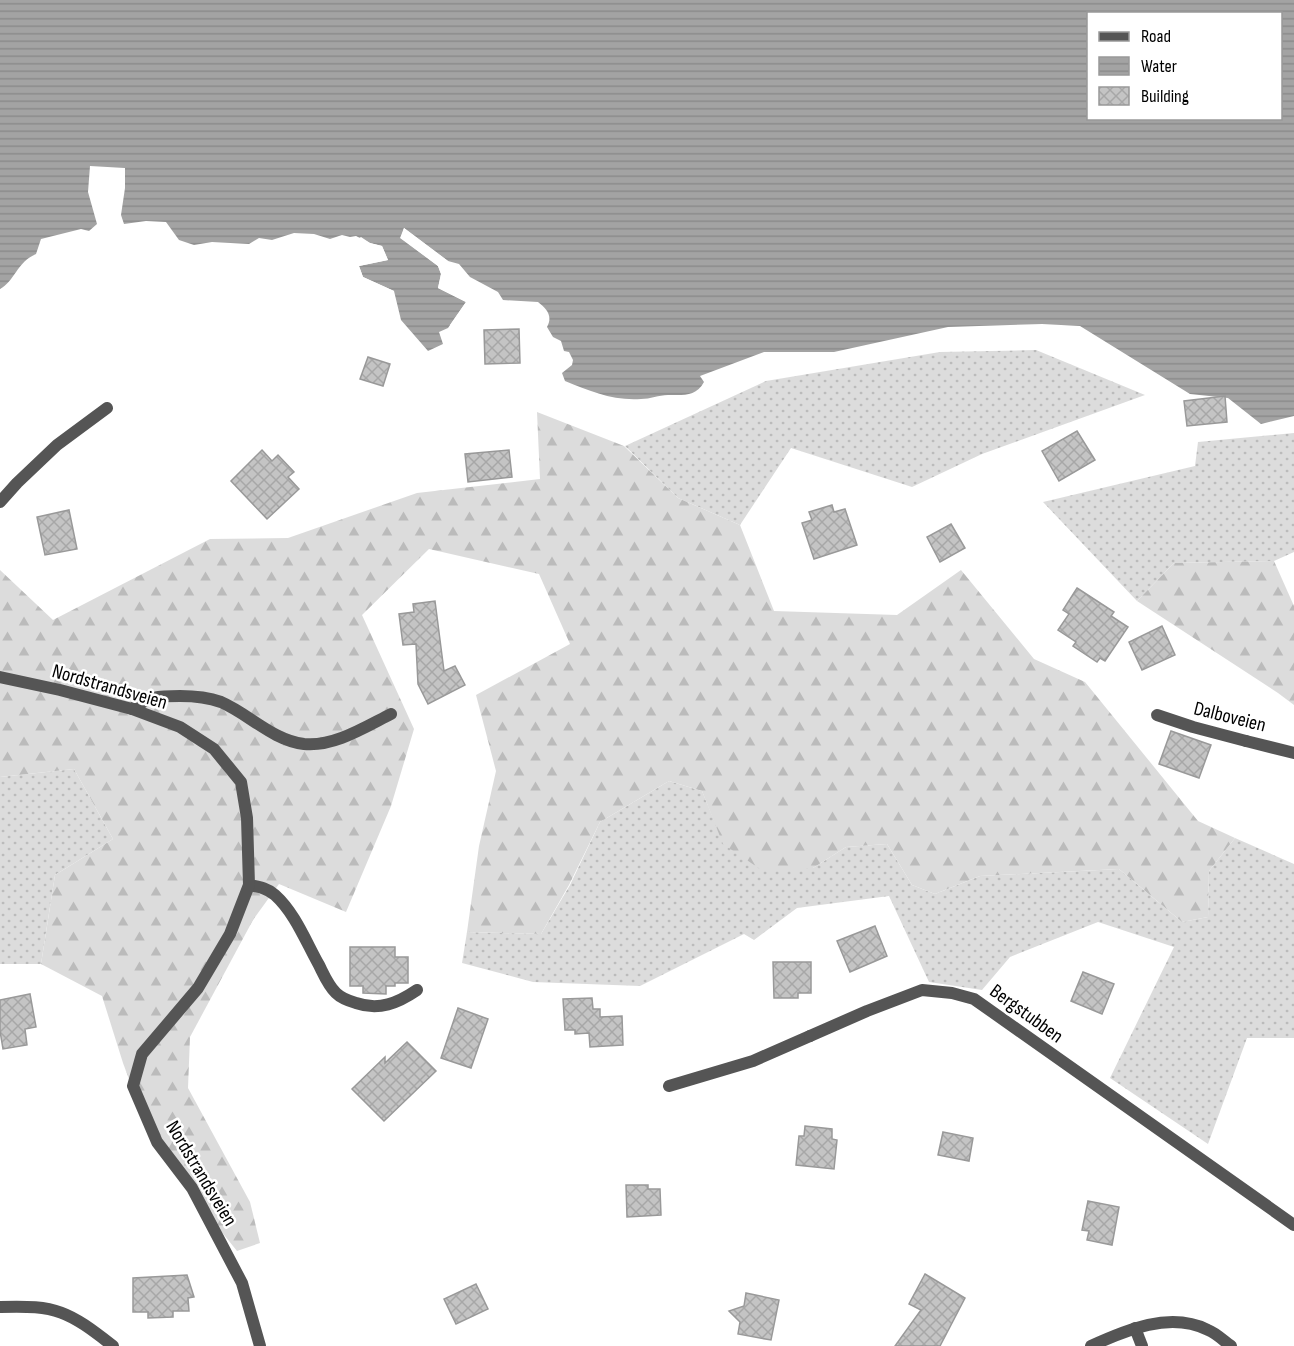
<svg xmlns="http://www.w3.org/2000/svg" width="1294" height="1346" font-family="'Sofia Sans Condensed',sans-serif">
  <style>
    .grass { fill: url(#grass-dots) }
    .forest { fill: url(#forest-firs) }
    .water { fill: url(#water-rules); fill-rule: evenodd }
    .pier { fill: #fff }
    .building { fill: url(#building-cross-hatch); stroke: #999; stroke-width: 1.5 }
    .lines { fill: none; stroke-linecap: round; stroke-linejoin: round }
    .service { stroke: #555; stroke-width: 12 }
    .minor { stroke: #555; stroke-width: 12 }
    .labels { text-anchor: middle; stroke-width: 5; stroke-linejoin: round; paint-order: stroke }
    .street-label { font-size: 20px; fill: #000; stroke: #fff }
  </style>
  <defs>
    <pattern id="grass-dots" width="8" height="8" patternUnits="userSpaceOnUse" patternTransform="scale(1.5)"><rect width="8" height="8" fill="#dcdcdc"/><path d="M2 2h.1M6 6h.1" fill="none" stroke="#bbb" stroke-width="1.8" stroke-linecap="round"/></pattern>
    <pattern id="forest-firs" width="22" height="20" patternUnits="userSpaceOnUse" patternTransform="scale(1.5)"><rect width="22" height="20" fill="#dcdcdc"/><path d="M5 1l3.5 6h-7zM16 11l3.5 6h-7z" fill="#bbb"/></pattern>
    <pattern id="water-rules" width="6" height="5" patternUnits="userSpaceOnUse" patternTransform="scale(1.5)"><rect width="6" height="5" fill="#a3a3a3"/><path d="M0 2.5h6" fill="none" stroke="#8b8b8b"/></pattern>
    <pattern id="building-cross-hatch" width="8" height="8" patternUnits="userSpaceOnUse" patternTransform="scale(1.5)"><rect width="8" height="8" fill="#c4c4c4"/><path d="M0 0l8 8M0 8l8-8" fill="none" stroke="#a7a7a7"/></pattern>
  </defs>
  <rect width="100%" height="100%" fill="#fff"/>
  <g class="grass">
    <polygon points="1036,350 1145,395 982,454 912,487 791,448 740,525 678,498 625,446 766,381 940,352"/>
    <polygon points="1294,433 1294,552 1274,561 1174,563 1137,601 1043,502 1195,466 1198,442"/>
    <polygon points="74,769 113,839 55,875 41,964 0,964 0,777"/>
    <polygon points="669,781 702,791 724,844 813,868 846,847 887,844 912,885 935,894 980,876 1119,869 1182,922 1208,917 1209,871 1235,838 1294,864 1294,1038 1247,1038 1208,1144 1110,1078 1174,947 1098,922 1010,957 982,990 929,982 889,896 797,908 754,940 744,934 640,986 533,982 462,963 467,932 541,934 570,885 600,822"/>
  </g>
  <g class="forest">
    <polygon points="537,412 624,446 678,498 740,525 774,611 897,615 961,570 1034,659 1085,682 1198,821 1235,838 1209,871 1208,917 1182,922 1119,869 980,876 935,894 912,885 887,844 846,847 813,868 763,871 723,844 702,791 669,781 600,822 569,885 541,934 467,932 479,846 496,771 476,695 570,644 539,574 429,549 362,615 414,729 391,806 346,912 279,884 253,920 190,1037 188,1088 250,1202 260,1243 237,1251 155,1149 123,1063 102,996 41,964 55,875 113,839 74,769 0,777 0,570 53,620 210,539 288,538 417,493 540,479"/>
    <polygon points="1274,561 1294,606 1294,705 1278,693 1137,601 1174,563"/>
  </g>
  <path class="water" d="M0,0H1294V416L1261,424L1228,398L1190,394L1080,326L1042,324L948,327L834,352H764L700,376L704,382C696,397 683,395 668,395C659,395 650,399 641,399C613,401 590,391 565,381L562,373L572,365L573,360L569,352L564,351L561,341L553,337L547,327C553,316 547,309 538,302L503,300L498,292L470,277L459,264L448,261L404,228L401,238L438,266L441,274L438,288L466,302L448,328L439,332L443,344L428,351L401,320L394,291L363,277L359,266L388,260L382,246L370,243L356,236L350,237L342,235L330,239L314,234L294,233L272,240L259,238L249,244L212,242L194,245L179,240L166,222L146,221L124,224L121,215L125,188V168L90,166L88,192L97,224L89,231L81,229L41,239L36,254C17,262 14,282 0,289ZM1088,14H1280V118H1088Z"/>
  <g class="pier">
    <polygon points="404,228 448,261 450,265 405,233 404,237 441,264 444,274 441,287 469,300 452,326 450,325 466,302 438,288 441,274 438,266 400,238"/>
    <polygon points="361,237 370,243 382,246 388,260 359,266 363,277 394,291 391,294 361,279 356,267 357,264 384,258 380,248 369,245 358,239"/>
  </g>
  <g class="building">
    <polygon points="519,329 520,363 485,364 484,330"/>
    <polygon points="368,357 390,364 383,386 360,379"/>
    <polygon points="1225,396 1227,422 1187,426 1184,401"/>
    <polygon points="1077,431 1095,460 1059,481 1042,451"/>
    <polygon points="262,450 272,461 278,455 294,472 288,477 299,489 267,519 231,481"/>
    <polygon points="509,450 512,477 468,482 465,454"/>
    <polygon points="832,505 834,512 845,509 857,545 814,559 802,523 812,520 809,512"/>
    <polygon points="69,510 77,549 45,555 37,517"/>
    <polygon points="951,524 965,548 940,562 927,537"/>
    <polygon points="1077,588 1114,612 1111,616 1128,627 1105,661 1100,658 1097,662 1073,646 1076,642 1058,630 1069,614 1063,610"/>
    <polygon points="435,601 444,671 455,666 465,685 428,704 418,684 416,644 403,645 399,614 414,612 413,604"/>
    <polygon points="1162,626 1175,655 1142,670 1129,642"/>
    <polygon points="1171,731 1211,745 1199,778 1159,764"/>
    <polygon points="875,926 887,956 850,972 837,941"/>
    <polygon points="350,947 395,947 395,957 408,957 408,983 395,983 395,986 386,986 386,994 363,993 363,986 350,986"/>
    <polygon points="773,962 811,962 811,993 798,993 798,998 774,998"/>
    <polygon points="1083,972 1114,984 1102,1014 1071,1001"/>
    <polygon points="30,994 36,1027 25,1029 27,1045 3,1049 0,1031 0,1000"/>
    <polygon points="592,998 593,1009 600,1009 600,1017 622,1016 623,1045 590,1047 589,1033 575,1034 575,1030 565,1030 563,999"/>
    <polygon points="458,1008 488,1019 471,1068 441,1058"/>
    <polygon points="407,1042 436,1071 384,1121 352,1089 385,1057 385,1063"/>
    <polygon points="805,1126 832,1129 832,1139 837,1140 834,1169 796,1165 799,1136 804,1136"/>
    <polygon points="943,1132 973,1138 969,1161 938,1155"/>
    <polygon points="626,1185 648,1185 648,1189 660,1189 661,1215 627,1217"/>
    <polygon points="1088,1201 1119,1207 1112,1245 1087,1240 1089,1231 1082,1230"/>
    <polygon points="925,1274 965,1298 940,1346 895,1346 921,1310 909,1304"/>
    <polygon points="187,1275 194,1297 188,1298 189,1311 173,1311 173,1317 148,1318 148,1312 133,1312 133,1278"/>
    <polygon points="476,1284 488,1309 456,1324 444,1299"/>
    <polygon points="746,1293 779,1300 771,1340 738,1334 740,1322 729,1311 744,1306"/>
  </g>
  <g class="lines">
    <g class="service">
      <path d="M132,709C150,696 158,696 180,696C194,696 207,697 221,702C249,714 272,740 304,744C334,747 365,727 391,714"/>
      <polyline points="1157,715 1193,727 1246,741"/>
      <path d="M249,885C259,887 267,888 275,895C295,913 306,942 319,965C324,975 328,985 336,993C341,998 349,1001 356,1003C379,1011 398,1003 417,990"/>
      <polyline points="669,1086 753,1061 810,1036"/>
      <polyline points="1135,1328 1142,1346"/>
    </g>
    <g class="minor">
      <polyline points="0,502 17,483 57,445 107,408"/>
      <polyline points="0,677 60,690 132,709 180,727 214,749 241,782 247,818 249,885 230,934 198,988 142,1054 133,1086 157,1142 192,1188 242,1283 260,1346"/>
      <polyline points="1246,741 1294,753"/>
      <polyline points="810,1036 867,1011 922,990 952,993 974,999 1294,1225"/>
      <path d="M0,1307C57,1305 68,1311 113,1346"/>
      <path d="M1091,1346C1126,1330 1170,1311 1208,1330C1216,1333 1224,1341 1231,1346"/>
    </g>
  </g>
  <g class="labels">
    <g class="street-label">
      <text transform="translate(110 686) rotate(16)" y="7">Nordstrandsveien</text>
      <text transform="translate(1230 716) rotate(14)" y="7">Dalboveien</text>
      <text transform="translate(1027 1013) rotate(36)" y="7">Bergstubben</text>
      <text transform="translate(202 1173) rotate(59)" y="7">Nordstrandsveien</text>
    </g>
  </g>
  <rect x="1087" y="12" width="195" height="108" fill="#ffffff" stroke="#999999" stroke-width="1.5"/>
  <rect x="1099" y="32" width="30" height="9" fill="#555555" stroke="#999999" stroke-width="1.5"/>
  <text x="1141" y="42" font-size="18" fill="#000000">Road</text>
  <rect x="1099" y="57" width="30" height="18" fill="url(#water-rules)" stroke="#999999" stroke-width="1.5"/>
  <text x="1141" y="72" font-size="18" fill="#000000">Water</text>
  <rect x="1099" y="87" width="30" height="18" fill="url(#building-cross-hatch)" stroke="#999999" stroke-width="1.5"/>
  <text x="1141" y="102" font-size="18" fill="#000000">Building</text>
</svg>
